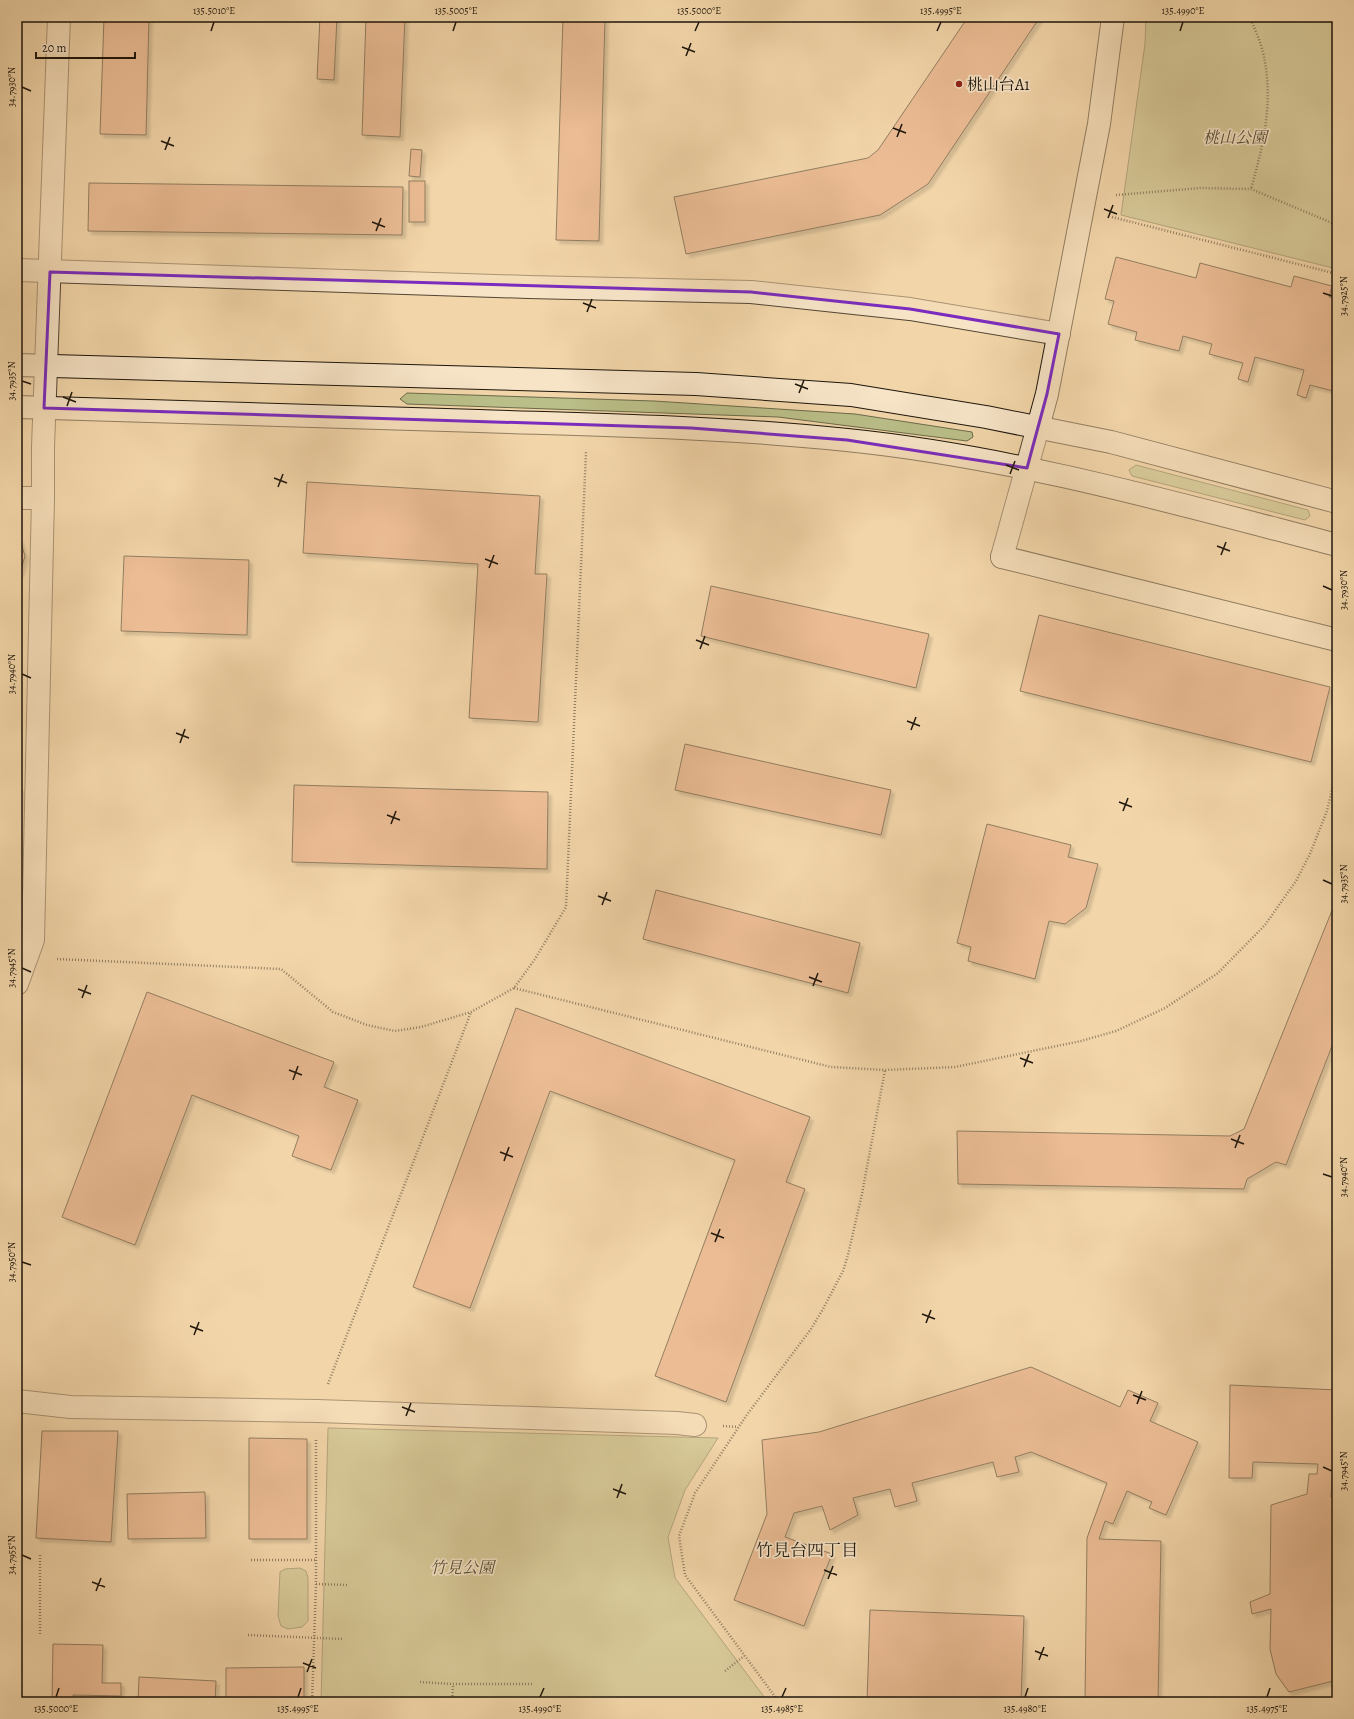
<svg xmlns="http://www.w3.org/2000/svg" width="1354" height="1719" font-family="Alegreya,'Noto Serif JP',serif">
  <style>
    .green { fill: #babe88; stroke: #6c6a4a }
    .building { fill: #e5a17c; stroke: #1d150b; filter: url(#shadow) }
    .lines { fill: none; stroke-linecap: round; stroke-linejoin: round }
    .street-casing { stroke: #524532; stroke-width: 24 }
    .secondary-casing { stroke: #1d150b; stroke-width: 24 }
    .path { stroke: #1d150b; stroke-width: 2.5; stroke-dasharray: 1 2; stroke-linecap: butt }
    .street { stroke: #f7e4c7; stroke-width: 22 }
    .secondary { stroke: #f7e4c7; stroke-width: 22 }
    .marked { fill: none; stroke: #7b2cbf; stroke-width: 3; stroke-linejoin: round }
    .ticks { fill: none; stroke: #1d150b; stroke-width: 1.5 }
    .poi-dot { fill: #8f2418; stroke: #f7e4c7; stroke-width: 1.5 }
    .labels { text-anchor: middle; stroke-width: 3.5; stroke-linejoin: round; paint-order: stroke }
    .poi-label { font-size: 16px; fill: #1d150b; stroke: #f7e4c7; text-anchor: start }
    .park-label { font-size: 16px; font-style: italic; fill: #545037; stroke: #f7e4c7 }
    .neighbourhood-label { font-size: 17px; fill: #1d150b; stroke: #f7e4c7 }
    .neatline { fill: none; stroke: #1d150b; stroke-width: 1.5 }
    .ticks-label { font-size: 10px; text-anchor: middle; fill: #1d150b }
  </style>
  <defs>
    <filter id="shadow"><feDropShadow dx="3.5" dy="3.5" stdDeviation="1" flood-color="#0004"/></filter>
  </defs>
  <rect width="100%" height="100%" fill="#f2d6a9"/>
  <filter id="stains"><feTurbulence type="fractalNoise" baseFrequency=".005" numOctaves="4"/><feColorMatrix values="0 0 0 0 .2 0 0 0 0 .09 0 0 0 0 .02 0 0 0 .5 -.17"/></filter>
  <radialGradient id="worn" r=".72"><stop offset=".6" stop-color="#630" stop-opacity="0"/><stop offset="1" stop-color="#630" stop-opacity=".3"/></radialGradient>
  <g class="green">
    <polygon points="1146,17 1337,17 1337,269 1121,215 1145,44"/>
    <polygon points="407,393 654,401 855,414 972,432 973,437 967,441 778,417 407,404 400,399"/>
    <polygon points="1136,465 1308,510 1310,516 1305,520 1132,476 1129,470"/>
    <polygon points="328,1428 718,1438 685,1490 668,1537 675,1578 768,1702 321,1702"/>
    <polygon points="300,1568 306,1571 308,1578 308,1621 302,1627 288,1629 281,1626 278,1616 280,1572 285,1569"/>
  </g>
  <g class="building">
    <polygon points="104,17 149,17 146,135 100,134"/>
    <polygon points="320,17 337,17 334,80 317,79"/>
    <polygon points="366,17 405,17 400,137 362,135"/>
    <polygon points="563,17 605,17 599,241 556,240"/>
    <polygon points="968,17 1040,17 928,184 880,215 686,254 674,197 868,158 878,150"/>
    <polygon points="411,149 422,150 420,177 409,176"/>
    <rect x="409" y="181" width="16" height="41"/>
    <polygon points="89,183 403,187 402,235 88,231"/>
    <polygon points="1116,257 1196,278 1200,263 1291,287 1294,276 1332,286 1329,297 1337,299 1337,392 1310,385 1306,398 1297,395 1304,370 1255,357 1248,382 1238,379 1243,363 1209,354 1212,344 1183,336 1179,351 1135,340 1137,332 1108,324 1114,301 1105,299"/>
    <polygon points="307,482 540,496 535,574 547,574 538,722 469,718 478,564 303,553"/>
    <polygon points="17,537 20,541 25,556 20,573 17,576"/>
    <polygon points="124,556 249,560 247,635 121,631"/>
    <polygon points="711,586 929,634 916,688 701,636"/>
    <polygon points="1039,615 1330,687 1311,762 1020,691"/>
    <polygon points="685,744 891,790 881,835 675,790"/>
    <polygon points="294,785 548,792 547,869 292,862"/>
    <polygon points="17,788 21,788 17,869"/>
    <polygon points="987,824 1071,845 1068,857 1098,864 1086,908 1065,924 1049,921 1035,979 968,961 971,947 957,943"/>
    <polygon points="656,890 860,943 848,993 643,939"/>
    <polygon points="1337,898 1337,1033 1286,1165 1276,1162 1247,1179 1244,1189 958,1184 957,1131 1230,1136 1244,1129"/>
    <polygon points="147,992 334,1062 324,1087 358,1100 331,1170 292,1156 299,1136 192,1095 135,1245 62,1217"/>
    <polygon points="516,1008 810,1117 786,1182 805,1189 726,1402 655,1376 735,1160 550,1091 470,1308 413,1287"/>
    <polygon points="1031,1367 1120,1407 1128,1390 1158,1403 1150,1421 1198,1442 1166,1515 1149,1508 1152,1502 1127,1491 1113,1524 1105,1521 1099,1539 1161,1541 1158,1702 1085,1702 1087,1538 1107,1483 1031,1452 1015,1457 1019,1472 997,1477 993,1462 912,1483 917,1501 895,1507 890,1489 853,1498 858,1515 830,1530 822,1506 794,1513 785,1537 832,1554 804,1626 734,1600 767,1514 762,1440 819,1432"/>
    <polygon points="1230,1385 1337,1390 1337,1476 1332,1476 1331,1497 1337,1495 1337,1680 1289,1692 1276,1674 1270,1649 1271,1609 1252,1614 1250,1602 1270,1594 1271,1505 1307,1494 1309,1474 1317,1474 1318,1464 1253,1462 1252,1478 1229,1478"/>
    <polygon points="42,1431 118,1431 111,1542 36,1538"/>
    <polygon points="249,1438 307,1439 307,1539 249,1539"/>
    <polygon points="205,1492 206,1538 128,1539 127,1494"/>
    <polygon points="870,1610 1024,1616 1021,1702 867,1702"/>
    <polygon points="53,1644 103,1645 102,1683 121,1683 121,1696 73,1695 73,1702 52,1702"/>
    <polygon points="304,1667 304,1702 226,1702 226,1668"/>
    <polygon points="139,1677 216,1681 215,1702 138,1702"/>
  </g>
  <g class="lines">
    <g class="street-casing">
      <g id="street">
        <polyline points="17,270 528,287 751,292 910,309 1059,334"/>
        <polyline points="17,498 43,498"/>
        <polyline points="1002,557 1038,427"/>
        <polyline points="17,984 33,940 43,498 43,447 59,17"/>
        <polyline points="17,1401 70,1407 317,1411 677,1423 695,1425"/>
      </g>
    </g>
    <g class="secondary-casing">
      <g id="secondary">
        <polyline points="17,365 696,384 851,395 986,417 1111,442 1337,502"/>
        <path d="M17,407C171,412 325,417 479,421C602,425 724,427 847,440C1014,457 1175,503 1337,545"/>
        <polyline points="1038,427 1047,394 1099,124 1113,17"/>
        <polyline points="1002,557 1337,640"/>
      </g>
    </g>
    <g class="path">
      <path d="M1250,17C1254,28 1260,40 1263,52C1274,101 1264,142 1251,189"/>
      <polyline points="1116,195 1201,188 1251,189 1337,225"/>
      <polyline points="1112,217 1337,274"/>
      <polyline points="57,959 281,969 333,1012 367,1025 395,1031 421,1027 471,1012 514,988 535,959 566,907 586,452"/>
      <polyline points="514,988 831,1067 885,1070 955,1067 1081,1041 1116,1031 1165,1008 1218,973 1265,925 1296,881 1310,854 1327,811 1337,768"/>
      <polyline points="328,1384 471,1012"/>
      <polyline points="723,1426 738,1427"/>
      <polyline points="251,1560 315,1560"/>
      <polyline points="316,1584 348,1585"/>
      <polyline points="40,1634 40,1555"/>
      <polyline points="248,1635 343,1639"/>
      <polyline points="725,1671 744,1656"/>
      <polyline points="420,1682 453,1684 533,1684"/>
      <polyline points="312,1702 316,1584 316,1439"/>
      <polyline points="452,1702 453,1685"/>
      <polyline points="779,1702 685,1575 679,1536 695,1493 746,1416 811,1329 823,1309 843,1271 848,1255 862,1194 885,1070"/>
    </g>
    <use href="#street" class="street"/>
    <use href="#secondary" class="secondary"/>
  </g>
  <path d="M0 0H1354V1719H0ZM50,272L751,292L910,309L1059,334L1047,394L1027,468L847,440L691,428L44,408Z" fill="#f2d6a9" fill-opacity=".55" fill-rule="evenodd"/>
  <path class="marked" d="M50,272L751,292L910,309L1059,334L1047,394L1027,468L847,440L691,428L44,408Z"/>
  <path class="ticks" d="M211,31L214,22M453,31L456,22M695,31L699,22M937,31L941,22M1180,31L1183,22M682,47L695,52M686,56L691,43M22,87L31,91M893,128L906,133M897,137L902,124M161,141L174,146M165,150L170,137M1104,209L1117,214M1108,218L1113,205M372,222L385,227M376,231L381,218M1323,293L1332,296M583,303L596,308M587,312L592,299M22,381L31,384M795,384L808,389M799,393L804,380M63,397L76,402M67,406L72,392M1006,465L1019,470M1010,474L1015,461M274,478L287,483M278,487L283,474M1217,546L1230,551M1221,555L1226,542M485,559L498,564M489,568L494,555M1323,586L1332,590M696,640L709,645M700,649L705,636M22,674L31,678M907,721L920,726M911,730L916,717M176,733L189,738M180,743L185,729M1119,802L1132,807M1123,811L1128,798M387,815L400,820M391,824L396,811M1323,880L1332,884M598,896L611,901M602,905L607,892M22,968L31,972M809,977L822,982M813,986L818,973M78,989L91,994M82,998L87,985M1020,1058L1033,1063M1024,1067L1029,1054M289,1070L302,1075M293,1080L298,1066M1231,1139L1244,1144M1235,1148L1240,1135M500,1152L513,1157M504,1161L509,1147M1323,1174L1332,1177M711,1233L724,1238M715,1242L720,1229M22,1262L31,1265M922,1314L935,1319M926,1323L931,1310M190,1326L203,1331M194,1335L199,1322M1133,1395L1146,1400M1137,1404L1142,1391M402,1407L415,1412M406,1416L411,1403M1323,1467L1332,1471M613,1489L626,1494M617,1498L622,1484M22,1555L31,1559M824,1570L837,1575M828,1579L833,1566M92,1582L105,1587M96,1591L101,1578M1035,1651L1048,1656M1039,1660L1044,1647M303,1663L316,1668M307,1672L312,1659M56,1697L59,1688M298,1697L301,1688M540,1697L544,1688M782,1697L786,1688M1025,1697L1028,1688M1267,1697L1270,1688"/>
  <circle class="poi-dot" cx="959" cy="84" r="4"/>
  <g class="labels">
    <g class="poi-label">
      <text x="967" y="90">桃山台A1</text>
    </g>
    <g class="park-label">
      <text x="1235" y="143">桃山公園</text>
      <text x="462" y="1573">竹見公園</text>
    </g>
    <g class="neighbourhood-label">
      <text x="807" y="1556">竹見台四丁目</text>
    </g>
  </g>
  <rect width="1354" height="1719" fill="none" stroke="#f2d6a9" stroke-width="44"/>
  <path d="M36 52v6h99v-6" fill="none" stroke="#1d150b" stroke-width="2"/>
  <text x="42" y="52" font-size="12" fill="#1d150b" stroke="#f7e4c7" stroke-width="3" paint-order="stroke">20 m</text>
  <rect x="22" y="22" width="1310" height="1675" class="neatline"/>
  <g class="ticks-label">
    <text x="214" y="14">135.5010°E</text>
    <text x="456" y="14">135.5005°E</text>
    <text x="699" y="14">135.5000°E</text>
    <text x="941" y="14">135.4995°E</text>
    <text x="1183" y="14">135.4990°E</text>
    <text transform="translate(11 87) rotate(-90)" y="4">34.7930°N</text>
    <text transform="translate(1343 296) rotate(-90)" y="4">34.7925°N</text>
    <text transform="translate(11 381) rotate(-90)" y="4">34.7935°N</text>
    <text transform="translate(1343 590) rotate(-90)" y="4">34.7930°N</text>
    <text transform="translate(11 674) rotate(-90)" y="4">34.7940°N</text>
    <text transform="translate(1343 884) rotate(-90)" y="4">34.7935°N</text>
    <text transform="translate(11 968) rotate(-90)" y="4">34.7945°N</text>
    <text transform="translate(1343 1177) rotate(-90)" y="4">34.7940°N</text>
    <text transform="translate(11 1262) rotate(-90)" y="4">34.7950°N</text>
    <text transform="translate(1343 1471) rotate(-90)" y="4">34.7945°N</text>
    <text transform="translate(11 1555) rotate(-90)" y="4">34.7955°N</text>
    <text x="56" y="1712">135.5000°E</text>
    <text x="298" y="1712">135.4995°E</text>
    <text x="540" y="1712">135.4990°E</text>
    <text x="782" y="1712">135.4985°E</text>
    <text x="1025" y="1712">135.4980°E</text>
    <text x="1267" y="1712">135.4975°E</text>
  </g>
  <rect width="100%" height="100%" filter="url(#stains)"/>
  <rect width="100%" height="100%" fill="url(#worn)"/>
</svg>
